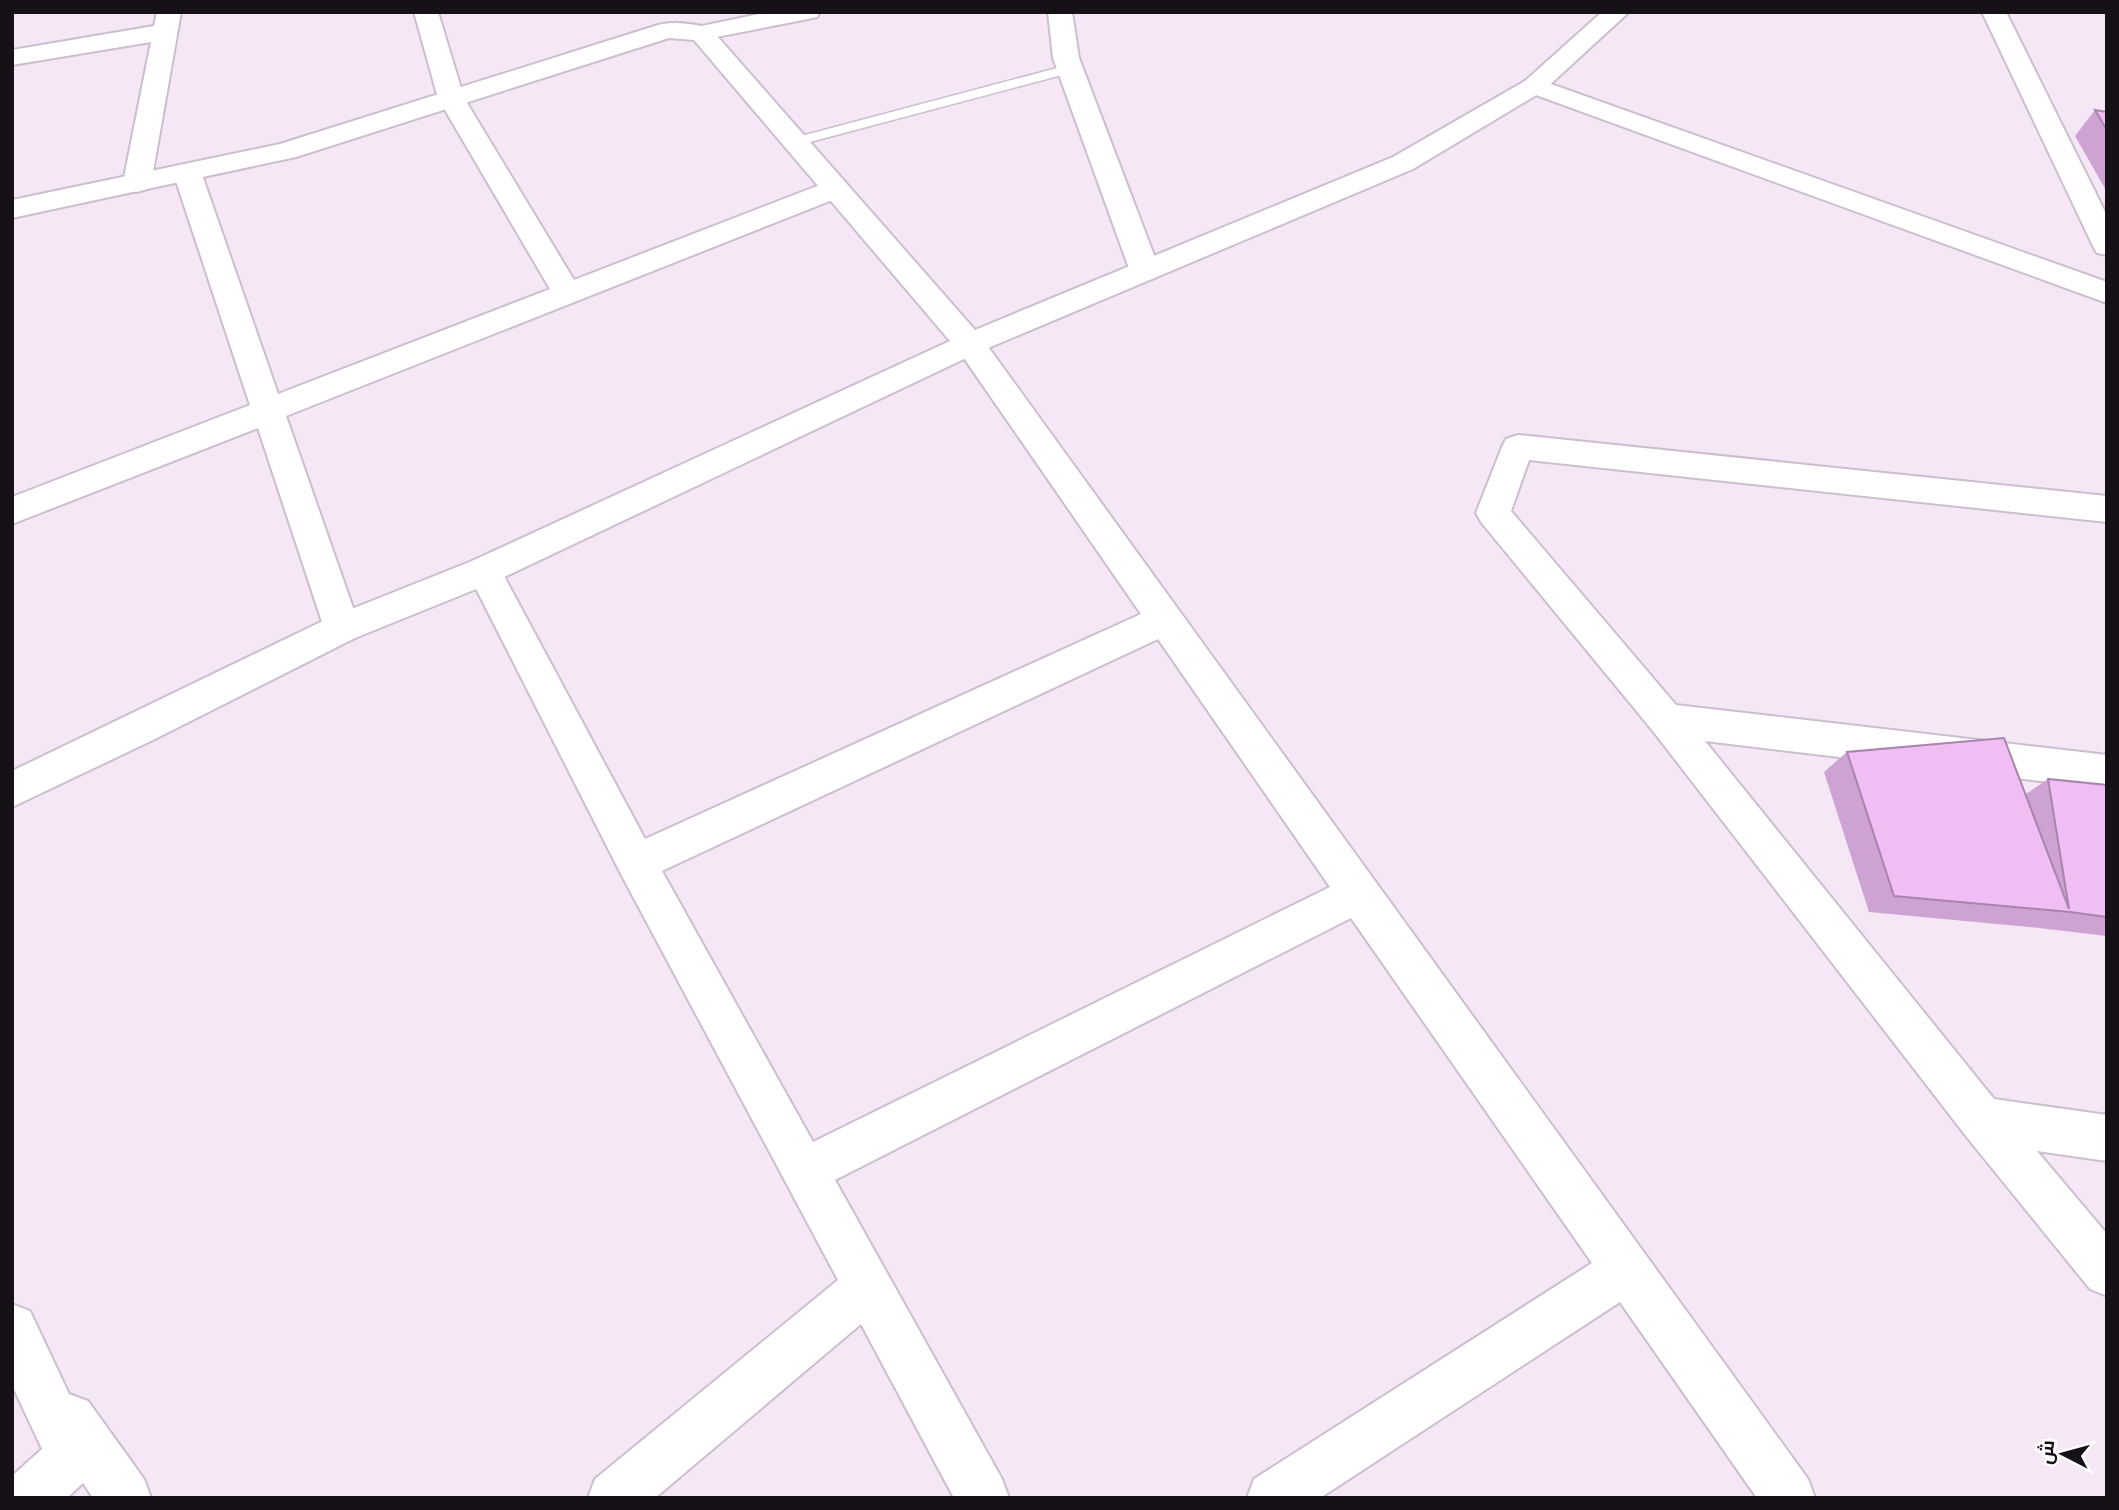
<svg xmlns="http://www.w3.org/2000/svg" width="2119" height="1510" font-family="'PT Sans Narrow',Cairo,sans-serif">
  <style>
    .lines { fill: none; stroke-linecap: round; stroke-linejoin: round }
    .lane-casing { stroke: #ccbfcd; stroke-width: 3 }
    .street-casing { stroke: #ccbfcd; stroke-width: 4 }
    .secondary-casing { stroke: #ccbfcd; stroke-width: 4 }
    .lane { fill: #fff; fill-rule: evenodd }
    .street { fill: #fff; fill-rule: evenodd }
    .secondary { fill: #fff; fill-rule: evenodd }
    .wall { fill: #cea3d3 }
    .building { fill: #f0bef5; stroke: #a885ac; stroke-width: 2 }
  </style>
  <rect width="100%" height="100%" fill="#f5e7f6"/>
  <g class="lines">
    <g class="lane-casing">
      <polygon id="lane" points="1072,64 1079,68 1077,71 795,146 788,142 790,139"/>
    </g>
    <g class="street-casing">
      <g id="street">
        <polygon points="157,12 181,12 151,183 147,189 137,192 127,189 123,183 151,42 12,65 12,50 154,26"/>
        <polygon points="414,12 438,12 464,98 574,280 825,183 835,180 845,183 849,189 845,195 286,416 360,628 355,638 342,643 329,638 324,628 258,428 12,524 12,497 250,405 173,172 177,166 187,164 197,166 201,172 278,394 550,289 438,98"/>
        <polygon points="769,12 820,12 817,17 808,19 701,40 692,38 689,33 692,28"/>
        <polygon points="1048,12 1072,12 1079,58 1160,271 1155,278 1145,281 1135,278 1130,271 1053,58"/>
        <polygon points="1982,12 2006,12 2107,216 2107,255 2097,253 2093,246"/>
        <polygon points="1534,78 2107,282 2107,303 1525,91 1521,86 1525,81"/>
        <path d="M970,333L981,337L1808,1479L1815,1498H1757L1620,1302L1320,1498H1247L1254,1479L1592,1263L1351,918L835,1180L1002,1479L1009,1498H954L861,1324L655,1498H588L595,1479L838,1280L622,876L467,571L472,561L484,557L496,561L645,839L1141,614L959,351L955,344L959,337ZM1158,639L1330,887L813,1142L662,871Z"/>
        <polygon points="1518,435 2107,496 2107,522 1529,460 1511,511 1676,705 2107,755 2107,789 1705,741 1994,1099 2107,1115 2107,1161 2037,1151 2107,1234 2107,1296 2090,1289 1966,1136 1653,731 1481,522 1476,513 1502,447 1506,439"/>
        <polygon points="12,1304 30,1311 69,1394 88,1401 144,1479 151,1498 93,1498 83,1483 67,1498 12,1498 12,1476 42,1449 12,1385"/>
      </g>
    </g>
    <g class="secondary-casing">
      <path id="secondary" d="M1602,12H1629L1543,91L1413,169L981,351L496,581L355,638L153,740L12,807V771L329,618L472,561L950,341L694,40L669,38L296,157L12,218V200L280,144L658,25C674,21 694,24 710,28L975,330L1393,157L1525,81Z"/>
    </g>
    <use href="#lane" class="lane"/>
    <use href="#street" class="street"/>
    <use href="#secondary" class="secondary"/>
  </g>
  <g class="wall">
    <polygon points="2095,110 2107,112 2107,192 2075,136"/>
    <polygon points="1847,752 2026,794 2048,779 2107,785 2107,936 2039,928 1869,912 1824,772"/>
  </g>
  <g class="building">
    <polygon points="2095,110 2107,112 2107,130"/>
    <polygon points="2004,738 2069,909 2048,779 2107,785 2107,917 2070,912 1894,896 1847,752"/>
  </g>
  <rect width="2119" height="1510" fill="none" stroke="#161116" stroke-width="28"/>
  <g transform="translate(2063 1454) rotate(276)" stroke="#ffffff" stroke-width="5" paint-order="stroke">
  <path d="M0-5L12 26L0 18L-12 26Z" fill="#161116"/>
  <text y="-10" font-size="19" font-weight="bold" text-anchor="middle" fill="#161116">ش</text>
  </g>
</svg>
